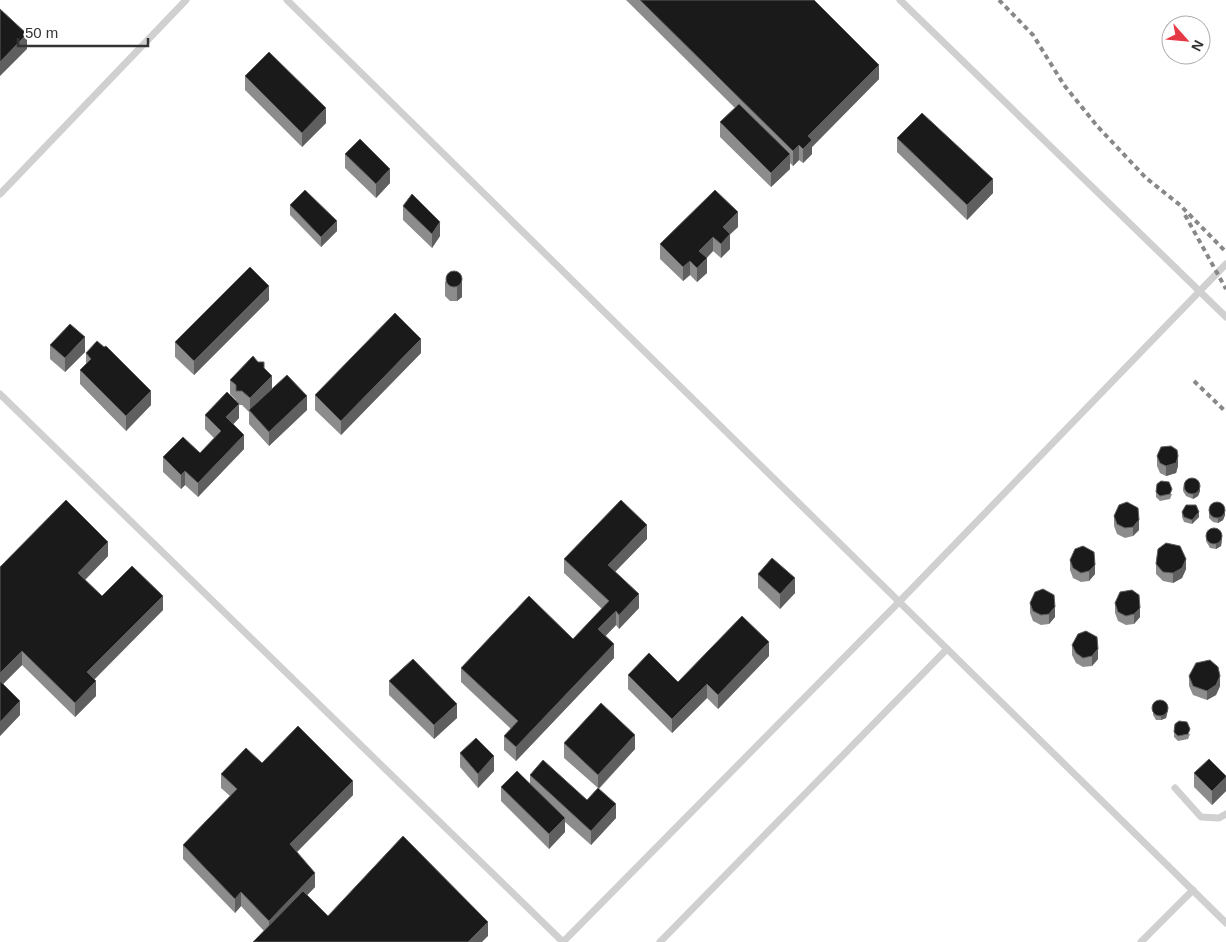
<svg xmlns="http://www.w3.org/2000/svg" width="1226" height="942" font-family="Arial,sans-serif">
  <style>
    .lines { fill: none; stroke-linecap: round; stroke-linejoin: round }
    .service { stroke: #d0d0d0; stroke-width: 7 }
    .rail { stroke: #888; stroke-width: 4; stroke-dasharray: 5 4; stroke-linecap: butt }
    .wall { fill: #8c8c8c }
    .shaded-wall { fill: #5f5f5f }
    .building { fill: #1a1a1a; stroke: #5f5f5f }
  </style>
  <rect width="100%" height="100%" fill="#fff"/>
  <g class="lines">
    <g class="service">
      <polyline points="287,0 1226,923"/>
      <polyline points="900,0 1226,317"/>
      <polyline points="0,194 186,0"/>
      <polyline points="0,394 563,942"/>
      <polyline points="1175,788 1201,817 1219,818 1226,814"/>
      <polyline points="563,942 899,602 1226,264"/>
      <polyline points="660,942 947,649"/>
      <polyline points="1141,942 1193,890"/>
    </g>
    <g class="rail">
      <polyline points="999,0 1033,35 1064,85 1098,127 1146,178 1180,205 1226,252"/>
      <polyline points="1185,215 1226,289"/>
      <polyline points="1194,381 1226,412"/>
    </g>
  </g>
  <g class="wall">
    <polygon points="626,0 814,0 879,79 812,147 812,154 803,163 799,160 793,166 790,163 790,169 771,187 720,137 720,122 735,108"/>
    <polygon points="245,76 326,123 302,147 245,90"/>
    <polygon points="897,138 993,193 967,220 897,152"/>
    <polygon points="345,154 390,183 376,198 345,168"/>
    <polygon points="290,205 337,231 321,247 290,215"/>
    <polygon points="403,206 440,236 432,248 403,220"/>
    <polygon points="738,227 730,234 730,249 721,258 713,251 707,258 707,273 697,282 690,275 683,281 660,259 660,244"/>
    <polygon points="451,271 462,297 457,301 450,301 445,296 445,282"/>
    <polygon points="269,300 194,375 175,357 175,342"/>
    <polygon points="50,345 85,352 65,372 50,359"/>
    <polygon points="86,353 151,405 126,431 80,384 80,370 86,365"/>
    <polygon points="421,353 341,435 315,410 315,395"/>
    <polygon points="264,368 272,388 307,410 269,446 249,424 249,412 242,405 239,405 239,418 233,424 244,449 198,497 185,485 181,489 163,472 163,457 200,453 214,438 205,429 205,415 236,400 230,394 230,380"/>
    <polygon points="1157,456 1178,466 1176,473 1166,476 1160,473 1157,466"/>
    <polygon points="1183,487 1200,491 1198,496 1193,499 1186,496 1183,491"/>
    <polygon points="1156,492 1172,494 1170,499 1160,501 1156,497"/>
    <polygon points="1182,512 1199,517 1192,524 1184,522 1182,517"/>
    <polygon points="1209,513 1225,515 1223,520 1218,523 1213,522 1209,518"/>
    <polygon points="1114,516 1139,530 1133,536 1125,538 1117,534 1114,526"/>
    <polygon points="1206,537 1222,539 1221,546 1216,549 1210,548 1206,541"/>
    <polygon points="647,539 615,572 639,608 619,629 616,625 605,636 614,658 516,761 504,750 504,736 511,729 461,682 461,668 573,639 602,609 564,573 564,559"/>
    <polygon points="108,556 85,580 102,596 163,610 94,679 96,696 75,717 22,665 3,684 20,715 0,736 0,567"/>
    <polygon points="1070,560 1095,574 1089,581 1081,582 1073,578 1070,570"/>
    <polygon points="1156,564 1186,569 1182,578 1173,583 1163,581 1156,574"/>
    <polygon points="758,574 795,593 780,609 758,588"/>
    <polygon points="1030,603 1055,617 1049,624 1041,625 1033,621 1030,613"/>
    <polygon points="1115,603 1140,617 1134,624 1126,625 1118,621 1115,613"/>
    <polygon points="1072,645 1098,659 1092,666 1083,667 1076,663 1072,655"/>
    <polygon points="769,656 718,709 707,698 672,733 628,689 628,675 678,682"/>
    <polygon points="1189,676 1220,686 1216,695 1207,700 1193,695 1189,686"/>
    <polygon points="389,681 457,718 434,739 389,695"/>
    <polygon points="1168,710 1166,718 1161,720 1156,720 1153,715 1153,711"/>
    <polygon points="1174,732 1190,734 1188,739 1178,741 1174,737"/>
    <polygon points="564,743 635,749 599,789 616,818 591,845 565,822 565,832 549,849 501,801 501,787 530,783 530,775 587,800 598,788 564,758"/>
    <polygon points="460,753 494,771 478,788 460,767"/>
    <polygon points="262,763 353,795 297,852 315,887 307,895 328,916 488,936 264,931 241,906 235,913 183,859 183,845 230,796 221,788 221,774"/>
    <polygon points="1194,773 1226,776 1226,791 1212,805 1194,787"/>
  </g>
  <g class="shaded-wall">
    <polygon points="27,34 27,49 0,76 0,62"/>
    <polygon points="879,65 879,79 812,147 812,154 803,163 803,149 808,136"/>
    <polygon points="326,108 326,123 302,147 302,133"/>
    <polygon points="799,145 799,160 793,166 793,151"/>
    <polygon points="790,154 790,169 771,187 771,173"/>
    <polygon points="390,169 390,183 376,198 376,184"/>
    <polygon points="993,179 993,193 967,220 967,205"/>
    <polygon points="738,212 738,227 723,241 723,227"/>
    <polygon points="337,221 337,231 321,247 321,237"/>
    <polygon points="440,222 440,236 432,248 432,234"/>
    <polygon points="730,234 730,249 721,258 721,244"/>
    <polygon points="713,237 713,251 699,265 699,251"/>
    <polygon points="707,258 707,273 697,282 697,268"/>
    <polygon points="690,261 690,275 683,281 683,267"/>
    <polygon points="462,276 462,297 457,301 457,287"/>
    <polygon points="269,286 269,300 194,375 194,361"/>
    <polygon points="85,337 85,352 65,372 65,358"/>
    <polygon points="421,339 421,353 341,435 341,421"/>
    <polygon points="272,376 272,390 250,411 250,398"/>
    <polygon points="151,391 151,405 126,431 126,416"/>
    <polygon points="307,396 307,410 269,446 269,432"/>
    <polygon points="239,404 239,418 226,432 226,417"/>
    <polygon points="244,435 244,449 198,497 198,483"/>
    <polygon points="1178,456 1178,466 1176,473 1166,476 1166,466"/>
    <polygon points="185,471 185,485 181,489 181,475"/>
    <polygon points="1200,487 1200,491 1198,496 1193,499 1193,494"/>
    <polygon points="1225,510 1225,515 1223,520 1218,523 1218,518"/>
    <polygon points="1199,512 1199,517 1192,524 1192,520"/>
    <polygon points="1139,520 1139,530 1133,536 1133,527"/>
    <polygon points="647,525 647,539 608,579 608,565"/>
    <polygon points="1222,534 1222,539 1221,546 1216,549 1216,544"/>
    <polygon points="108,542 108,556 78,587 78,573"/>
    <polygon points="1186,559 1186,569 1182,578 1173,583 1173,573"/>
    <polygon points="1095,565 1095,574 1089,581 1089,571"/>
    <polygon points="795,578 795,593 780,609 780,594"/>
    <polygon points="639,594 639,608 619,629 619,615"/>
    <polygon points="163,596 163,610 87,687 87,672"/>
    <polygon points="1055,607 1055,617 1049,624 1049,614"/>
    <polygon points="1140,608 1140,617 1134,624 1134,614"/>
    <polygon points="616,611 616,625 598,644 598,629"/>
    <polygon points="769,642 769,656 718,709 718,695"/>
    <polygon points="614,644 614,658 516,761 516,747"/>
    <polygon points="1098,649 1098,659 1092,666 1092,656"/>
    <polygon points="22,651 22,665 0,687 0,673"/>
    <polygon points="1220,676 1220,686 1216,695 1207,700 1207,691"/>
    <polygon points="96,681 96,696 75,717 75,703"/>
    <polygon points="707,684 707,698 672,733 672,719"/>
    <polygon points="20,701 20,715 0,736 0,722"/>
    <polygon points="457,704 457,718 434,739 434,725"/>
    <polygon points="1168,705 1168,710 1166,718 1161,720 1161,716"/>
    <polygon points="635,735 635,749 598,789 598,775"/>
    <polygon points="494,756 494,771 478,788 478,774"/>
    <polygon points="1226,777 1226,791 1212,805 1212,791"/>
    <polygon points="353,781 353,795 290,859 290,844"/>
    <polygon points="616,804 616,818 591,845 591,831"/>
    <polygon points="565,818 565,832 549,849 549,834"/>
    <polygon points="315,873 315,887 269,935 269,921"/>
    <polygon points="241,892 241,906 235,913 235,899"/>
    <polygon points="488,922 488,936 482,942 468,942"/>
  </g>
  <g class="building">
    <polygon points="640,0 814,0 879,65 808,136 812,140 803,149 799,145 793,151"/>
    <polygon points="0,9 27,34 0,62"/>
    <polygon points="269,52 326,108 302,133 245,76"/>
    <polygon points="739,104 790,154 771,173 720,122"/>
    <polygon points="922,113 993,179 967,205 897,138"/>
    <polygon points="360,139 390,169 376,184 345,154"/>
    <polygon points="305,190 337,221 321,237 290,205"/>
    <polygon points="715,190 738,212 723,227 730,234 721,244 713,237 699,251 707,258 697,268 690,261 683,267 660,244"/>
    <polygon points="412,194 440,222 432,234 403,206"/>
    <polygon points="250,267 269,286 194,361 175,342"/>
    <circle cx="454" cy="279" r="8"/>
    <polygon points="395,313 421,339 341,421 315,395"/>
    <polygon points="70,324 85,337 65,358 50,345"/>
    <polygon points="97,341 104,347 106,346 151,391 126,416 80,370 91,359 86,353"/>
    <polygon points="253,356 258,362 264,362 264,368 272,376 250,398 242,391 236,391 236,385 230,380"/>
    <polygon points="287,375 307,396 269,432 249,410"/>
    <polygon points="227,392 239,404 226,417 244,435 198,483 185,471 181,475 163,457 183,437 200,453 221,431 205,415"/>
    <polygon points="1171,446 1177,450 1178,456 1176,463 1166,466 1160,463 1157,456 1161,447"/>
    <circle cx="1192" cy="486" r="8"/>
    <polygon points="1161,481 1169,482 1172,489 1170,494 1160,496 1156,492 1157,484"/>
    <polygon points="66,500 108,542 78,573 102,596 132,566 163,596 87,672 96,681 75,703 22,651 0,673 0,567"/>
    <polygon points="621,500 647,525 608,565 639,594 619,615 616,611 598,629 614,644 516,747 504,736 518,721 461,668 529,596 573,639 609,601 564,559"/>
    <polygon points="1127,502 1138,508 1139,520 1133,527 1125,528 1117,524 1114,516 1119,505"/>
    <circle cx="1217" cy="510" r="8"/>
    <polygon points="1186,505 1196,505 1199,512 1192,520 1184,517 1182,512"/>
    <circle cx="1214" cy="536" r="8"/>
    <polygon points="1166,543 1180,546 1186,559 1182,568 1173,573 1163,572 1156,564 1158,549"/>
    <polygon points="1083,546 1094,552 1095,565 1089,571 1081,573 1073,568 1070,560 1075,549"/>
    <polygon points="772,558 795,578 780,594 758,574"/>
    <polygon points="1043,589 1054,595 1055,607 1049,614 1041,615 1033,611 1030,603 1035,592"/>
    <polygon points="1132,590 1139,595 1140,608 1134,614 1126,616 1118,612 1115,603 1120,592"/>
    <polygon points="742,616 769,642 718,695 707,684 672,719 628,675 649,653 678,682"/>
    <polygon points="1086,631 1097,637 1098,649 1092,656 1083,658 1076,653 1072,645 1078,634"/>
    <polygon points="413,659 457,704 434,725 389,681"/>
    <polygon points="1210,660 1218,667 1220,676 1216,685 1207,691 1193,686 1189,676 1196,663"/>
    <polygon points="0,681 20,701 0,722"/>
    <circle cx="1160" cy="708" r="8"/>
    <polygon points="601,703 635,735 598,775 564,743"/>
    <polygon points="1179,721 1187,722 1190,729 1188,734 1178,736 1174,732 1175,724"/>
    <polygon points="298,726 353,781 290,844 315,873 269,921 241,892 235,899 183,845 237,789 221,774 246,748 262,763"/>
    <polygon points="476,738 494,756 478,774 460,753"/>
    <polygon points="1209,759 1226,776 1226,777 1212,791 1194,773"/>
    <polygon points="543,760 587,800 598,788 616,804 591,831 530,775"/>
    <polygon points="517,771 565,818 549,834 501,787"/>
    <polygon points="403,836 488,922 468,942 253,942 303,891 328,916"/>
  </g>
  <g transform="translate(1186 40) rotate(117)"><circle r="24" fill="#ffffff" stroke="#adadad"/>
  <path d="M0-4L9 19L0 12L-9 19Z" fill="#e63946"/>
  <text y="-8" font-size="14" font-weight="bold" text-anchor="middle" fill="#333333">N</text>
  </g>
  <path d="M18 38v8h130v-8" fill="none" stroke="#333333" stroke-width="2.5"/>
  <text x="25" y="38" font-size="15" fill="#333333" stroke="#ffffff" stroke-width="4" paint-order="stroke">50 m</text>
</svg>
